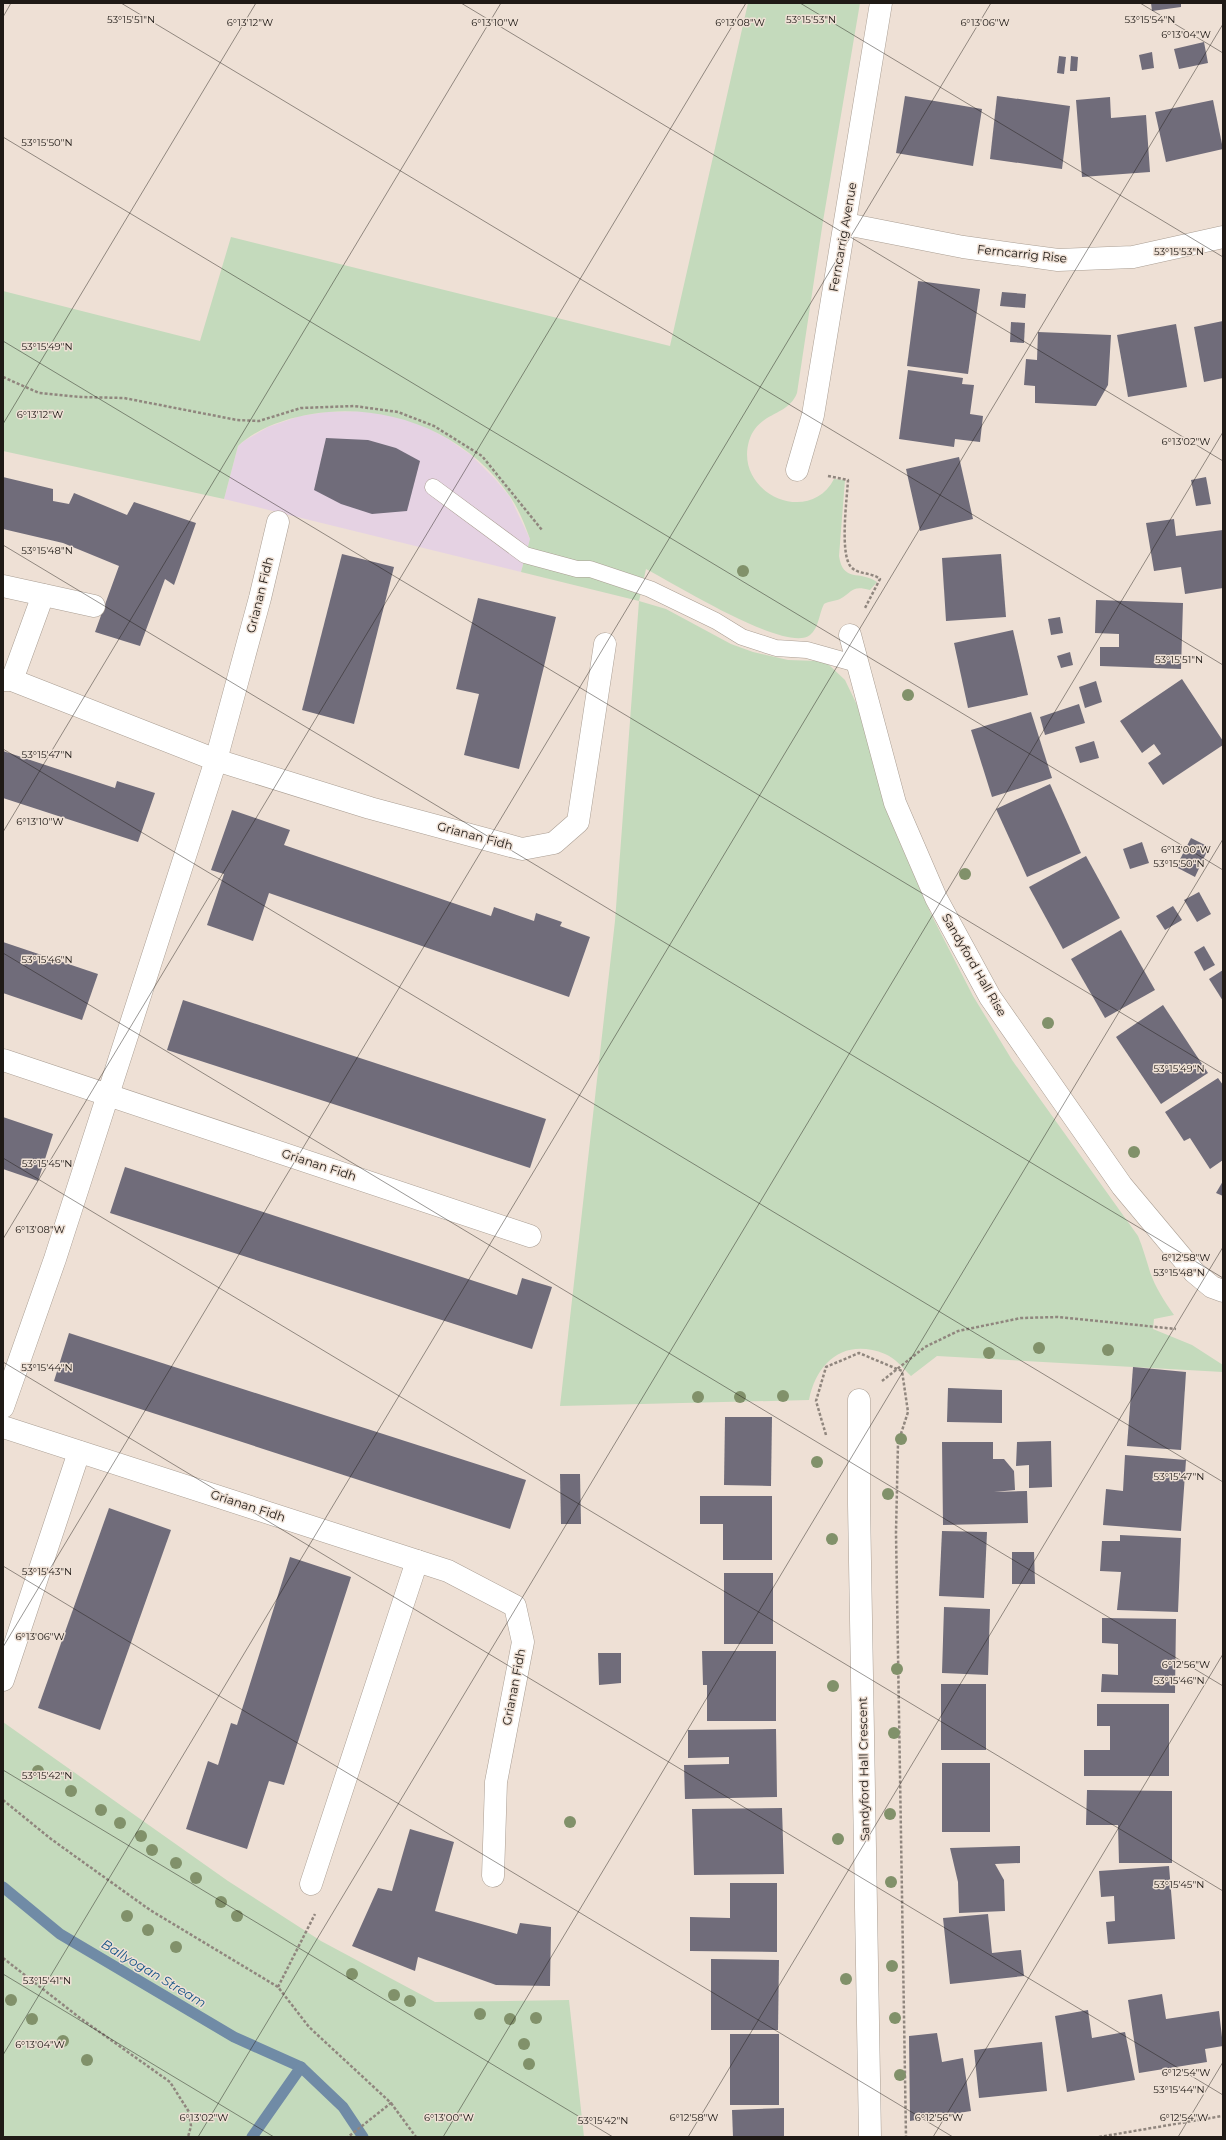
<svg xmlns="http://www.w3.org/2000/svg" width="1226" height="2140" font-family="Montserrat,sans-serif">
  <style>
    .industrial { fill: #e5d2e3 }
    .green { fill: #c4dabc }
    .lines { fill: none; stroke-linecap: round; stroke-linejoin: round }
    .stream { stroke: #708ba6; stroke-width: 11 }
    .building { fill: #706c7a }
    .lane-casing { stroke: #aa9e93; stroke-width: 17 }
    .street-casing { stroke: #aa9e93; stroke-width: 23 }
    .path { stroke: #90867e; stroke-width: 2.5; stroke-dasharray: 3 2; stroke-linecap: butt }
    .lane { stroke: #fff; stroke-width: 16 }
    .street { stroke: #fff; stroke-width: 22 }
    .tree { fill: #81916a }
    .ticks { fill: none; stroke: #1f1a16; stroke-width: 1; stroke-opacity: 0.45 }
    .labels { text-anchor: middle; stroke-width: 3; stroke-linejoin: round; paint-order: stroke }
    .street-label { font-size: 12px; fill: #1f1a16; stroke: #eee0d5 }
    .water-label { font-size: 13px; font-style: italic; fill: #175688; stroke: #eee0d5 }
    .ticks-label { font-size: 10px; text-anchor: middle; fill: #1f1a16; stroke: #eee0d5; stroke-width: 3; stroke-linejoin: round; paint-order: stroke }
  </style>
  <rect width="100%" height="100%" fill="#eee0d5"/>
  <polygon class="industrial" points="365,411 396,416 424,426 448,439 471,455 495,479 510,497 530,539 521,572 224,499 238,446 244,441 268,427 300,416 326,412"/>
  <g class="green">
    <path d="M748,3H860L823,221L797,393C788,417 758,411 749,441C734,493 809,527 834,479L845,480L839,556C843,583 860,570 877,582L870,590C851,585 853,592 840,599C835,601 829,601 824,604C819,613 819,628 810,635C786,654 672,582 646,569L639,601L666,609L731,644L753,652L788,660L818,661L828,664L845,680L857,705L867,736L894,829L931,914L973,996L1012,1060L1138,1236C1143,1248 1146,1259 1150,1272C1155,1287 1165,1302 1174,1315L1154,1319L1153,1329L1192,1345L1223,1365V1372L937,1356L911,1376C903,1368 895,1358 885,1354C845,1338 817,1361 809,1400L560,1406L615,921L639,601L521,572L530,539C525,525 519,510 511,498C469,433 387,401 312,414C287,418 257,428 238,446L224,499L3,451V291L200,341L231,237L670,346Z"/>
    <polygon points="3,1722 228,1881 321,1941 435,2002 569,2000 584,2137 3,2137"/>
  </g>
  <g class="lines">
    <g class="stream">
      <polyline points="3,1887 60,1934 234,2037 301,2067 343,2107 363,2137"/>
      <polyline points="252,2137 301,2067"/>
    </g>
  </g>
  <g class="building">
    <polygon points="1151,3 1181,3 1181,7 1152,11"/>
    <polygon points="1204,42 1208,63 1179,69 1174,49"/>
    <polygon points="1152,52 1154,68 1142,70 1139,55"/>
    <polygon points="1059,56 1066,57 1064,74 1057,73"/>
    <polygon points="1071,56 1078,57 1077,71 1070,71"/>
    <polygon points="905,96 982,109 973,166 896,153"/>
    <polygon points="997,96 1070,106 1062,169 990,159"/>
    <polygon points="1110,97 1111,118 1146,115 1150,172 1082,177 1076,100"/>
    <polygon points="1213,100 1223,149 1166,162 1155,112"/>
    <polygon points="918,281 980,289 968,374 907,366"/>
    <polygon points="1002,292 1026,294 1025,308 1000,306"/>
    <polygon points="1223,321 1223,378 1204,382 1194,327"/>
    <polygon points="1011,322 1025,323 1024,343 1010,342"/>
    <polygon points="1176,324 1187,387 1128,397 1117,335"/>
    <polygon points="1038,332 1111,335 1108,385 1096,406 1035,403 1035,386 1024,385 1026,359 1037,360"/>
    <polygon points="908,370 963,378 962,384 974,385 970,414 983,416 980,442 955,439 954,447 899,439"/>
    <polygon points="326,438 368,440 396,448 420,461 407,511 372,514 341,504 314,490"/>
    <polygon points="959,457 973,519 920,531 906,469"/>
    <polygon points="3,477 53,489 53,501 69,504 74,493 127,515 134,502 196,523 174,585 165,579 140,646 95,632 119,566 63,543 3,529"/>
    <polygon points="1206,477 1211,504 1196,506 1191,480"/>
    <polygon points="1174,519 1176,536 1223,530 1223,588 1185,594 1181,567 1154,571 1146,523"/>
    <polygon points="342,554 394,567 354,724 302,710"/>
    <polygon points="1001,554 1006,617 946,621 942,558"/>
    <polygon points="478,598 556,617 519,769 464,755 479,694 456,689"/>
    <polygon points="1096,600 1183,603 1181,669 1100,666 1100,647 1119,647 1119,634 1095,633"/>
    <polygon points="1060,617 1063,633 1051,635 1048,619"/>
    <polygon points="1013,630 1028,695 968,708 954,643"/>
    <polygon points="1070,652 1073,665 1061,668 1057,656"/>
    <polygon points="1182,679 1223,741 1223,745 1163,785 1148,763 1161,754 1154,744 1142,753 1120,721"/>
    <polygon points="1096,681 1102,702 1085,708 1079,687"/>
    <polygon points="1079,704 1085,723 1045,735 1040,717"/>
    <polygon points="1031,712 1052,778 992,797 971,730"/>
    <polygon points="1094,741 1099,758 1080,763 1075,747"/>
    <polygon points="3,751 115,788 117,781 155,793 138,842 3,798"/>
    <polygon points="1050,784 1081,853 1027,877 996,809"/>
    <polygon points="232,810 290,830 284,845 491,916 494,907 534,921 536,913 562,922 560,926 590,937 569,997 269,893 253,941 207,925 224,874 211,870"/>
    <polygon points="1191,838 1209,847 1195,877 1176,867"/>
    <polygon points="1142,842 1149,863 1130,869 1123,849"/>
    <polygon points="1086,856 1120,918 1063,949 1029,887"/>
    <polygon points="1199,892 1211,914 1197,922 1184,900"/>
    <polygon points="1173,906 1182,920 1165,930 1156,916"/>
    <polygon points="1121,930 1155,990 1105,1018 1071,959"/>
    <polygon points="3,942 98,974 82,1020 3,993"/>
    <polygon points="1204,946 1215,965 1204,971 1194,952"/>
    <polygon points="1223,970 1223,1001 1209,979"/>
    <polygon points="183,1000 546,1119 530,1168 167,1050"/>
    <polygon points="1163,1005 1208,1073 1161,1104 1116,1037"/>
    <polygon points="1218,1078 1223,1085 1223,1160 1210,1169 1190,1138 1184,1141 1165,1112"/>
    <polygon points="3,1117 53,1134 38,1181 3,1169"/>
    <polygon points="125,1167 517,1295 522,1278 552,1287 532,1349 110,1213"/>
    <polygon points="1223,1181 1223,1196 1216,1193"/>
    <polygon points="69,1333 526,1480 510,1529 54,1381"/>
    <polygon points="1133,1367 1186,1372 1181,1450 1127,1446"/>
    <polygon points="948,1388 1002,1390 1002,1423 947,1422"/>
    <polygon points="725,1417 772,1417 771,1486 724,1485"/>
    <polygon points="1051,1441 1052,1487 1029,1488 1029,1465 1016,1466 1017,1442"/>
    <polygon points="942,1442 993,1442 993,1459 1004,1459 1014,1471 1015,1490 994,1492 1027,1491 1028,1523 943,1525"/>
    <polygon points="1125,1455 1186,1460 1181,1531 1103,1525 1106,1489 1123,1491"/>
    <polygon points="560,1474 580,1474 581,1524 561,1524"/>
    <polygon points="700,1496 772,1496 772,1560 723,1560 723,1524 700,1524"/>
    <polygon points="109,1508 171,1530 100,1730 38,1708"/>
    <polygon points="942,1531 987,1532 984,1598 939,1596"/>
    <polygon points="1120,1535 1181,1538 1178,1612 1117,1610 1121,1572 1100,1571 1102,1541 1120,1541"/>
    <polygon points="1012,1552 1034,1552 1035,1584 1012,1584"/>
    <polygon points="290,1557 351,1577 284,1785 269,1781 247,1849 186,1829 208,1761 218,1765 231,1723 237,1725"/>
    <rect x="724" y="1573" width="49" height="71"/>
    <polygon points="944,1607 990,1609 988,1675 942,1673"/>
    <polygon points="1102,1618 1176,1619 1175,1693 1101,1692 1102,1674 1118,1675 1118,1644 1102,1643"/>
    <polygon points="702,1651 776,1651 776,1721 707,1721 707,1685 703,1685"/>
    <polygon points="598,1653 621,1653 621,1683 599,1685"/>
    <rect x="941" y="1684" width="45" height="66"/>
    <polygon points="1097,1704 1169,1704 1169,1776 1084,1776 1084,1750 1110,1750 1110,1726 1097,1726"/>
    <polygon points="776,1729 777,1797 685,1799 684,1765 729,1764 729,1757 688,1758 688,1730"/>
    <rect x="942" y="1763" width="48" height="69"/>
    <polygon points="1087,1790 1172,1791 1172,1863 1119,1863 1118,1825 1086,1825"/>
    <polygon points="782,1808 784,1874 694,1875 692,1809"/>
    <polygon points="410,1829 454,1842 435,1911 517,1934 520,1923 551,1927 550,1986 496,1985 418,1957 415,1971 352,1946 378,1888 392,1891"/>
    <polygon points="1020,1846 1020,1863 995,1864 1004,1880 1005,1911 959,1913 958,1882 950,1848"/>
    <polygon points="1169,1866 1175,1939 1108,1944 1106,1922 1115,1921 1114,1896 1101,1897 1099,1871"/>
    <polygon points="730,1883 777,1883 777,1952 690,1951 690,1917 730,1918"/>
    <polygon points="988,1914 992,1953 1021,1950 1024,1976 950,1984 943,1918"/>
    <polygon points="711,1959 779,1960 778,2030 711,2030"/>
    <polygon points="1162,1994 1166,2019 1219,2011 1223,2046 1205,2049 1207,2062 1139,2073 1128,2000"/>
    <polygon points="1088,2010 1092,2038 1125,2032 1135,2080 1067,2092 1055,2016"/>
    <polygon points="937,2033 942,2062 963,2058 971,2111 910,2121 909,2036"/>
    <rect x="730" y="2034" width="49" height="71"/>
    <polygon points="1042,2042 1047,2091 979,2098 974,2050"/>
    <polygon points="784,2108 784,2137 733,2137 732,2110"/>
  </g>
  <g class="lines">
    <g class="lane-casing">
      <polyline id="lane" points="433,487 525,555 577,569 590,569 650,589 716,621 742,637 776,648 807,650 857,664"/>
    </g>
    <g class="street-casing">
      <g id="street">
        <polyline points="846,224 963,247 1058,260 1133,257 1223,237"/>
        <polyline points="797,470 813,415 881,3"/>
        <polyline points="3,586 94,606"/>
        <polyline points="850,635 895,803 936,898 990,997 1122,1186 1194,1272 1212,1287 1223,1291"/>
        <polyline points="3,680 12,680 216,760 370,808 522,849 554,843 578,822 605,644"/>
        <polyline points="12,680 43,595"/>
        <polyline points="3,1060 530,1236"/>
        <polyline points="859,1400 859,1504 870,2137"/>
        <polyline points="3,1407 55,1259 216,760 260,598 278,522"/>
        <polyline points="3,1427 448,1571 515,1606 523,1642 496,1782 493,1876"/>
        <polyline points="3,1680 79,1452"/>
        <polyline points="311,1884 417,1561"/>
      </g>
    </g>
    <g class="path">
      <polyline points="3,377 39,393 81,397 124,398 237,420 259,421 301,408 354,406 398,412 434,426 482,456 542,530"/>
      <path d="M828,476L848,480C847,499 839,557 852,568C860,575 871,572 880,579L865,608"/>
      <polyline points="882,1381 925,1347 958,1331 1021,1318 1058,1317 1176,1329"/>
      <polyline points="826,1435 816,1401 826,1367 859,1353 902,1371 908,1412 898,1443 896,1533 906,2137"/>
      <polyline points="3,1800 51,1839 150,1910 278,1987 309,2027 391,2103 348,2137"/>
      <polyline points="3,1958 80,2018 170,2082 189,2112 191,2126 188,2137"/>
      <polyline points="278,1987 315,1914"/>
      <polyline points="391,2103 416,2137"/>
      <polyline points="1099,2137 1222,2116"/>
    </g>
    <use href="#lane" class="lane"/>
    <use href="#street" class="street"/>
  </g>
  <g class="tree">
    <circle cx="743" cy="571" r="6"/>
    <circle cx="908" cy="695" r="6"/>
    <circle cx="965" cy="874" r="6"/>
    <circle cx="1048" cy="1023" r="6"/>
    <circle cx="1134" cy="1152" r="6"/>
    <circle cx="1039" cy="1348" r="6"/>
    <circle cx="1108" cy="1350" r="6"/>
    <circle cx="989" cy="1353" r="6"/>
    <circle cx="783" cy="1396" r="6"/>
    <circle cx="698" cy="1397" r="6"/>
    <circle cx="740" cy="1397" r="6"/>
    <circle cx="901" cy="1439" r="6"/>
    <circle cx="817" cy="1462" r="6"/>
    <circle cx="888" cy="1494" r="6"/>
    <circle cx="832" cy="1539" r="6"/>
    <circle cx="897" cy="1669" r="6"/>
    <circle cx="833" cy="1686" r="6"/>
    <circle cx="894" cy="1733" r="6"/>
    <circle cx="38" cy="1771" r="6"/>
    <circle cx="71" cy="1791" r="6"/>
    <circle cx="101" cy="1810" r="6"/>
    <circle cx="890" cy="1814" r="6"/>
    <circle cx="570" cy="1822" r="6"/>
    <circle cx="120" cy="1823" r="6"/>
    <circle cx="141" cy="1836" r="6"/>
    <circle cx="838" cy="1839" r="6"/>
    <circle cx="152" cy="1850" r="6"/>
    <circle cx="176" cy="1863" r="6"/>
    <circle cx="196" cy="1878" r="6"/>
    <circle cx="891" cy="1882" r="6"/>
    <circle cx="221" cy="1902" r="6"/>
    <circle cx="127" cy="1916" r="6"/>
    <circle cx="237" cy="1916" r="6"/>
    <circle cx="148" cy="1930" r="6"/>
    <circle cx="176" cy="1947" r="6"/>
    <circle cx="892" cy="1966" r="6"/>
    <circle cx="352" cy="1974" r="6"/>
    <circle cx="846" cy="1979" r="6"/>
    <circle cx="394" cy="1995" r="6"/>
    <circle cx="11" cy="2000" r="6"/>
    <circle cx="410" cy="2001" r="6"/>
    <circle cx="480" cy="2014" r="6"/>
    <circle cx="536" cy="2018" r="6"/>
    <circle cx="895" cy="2018" r="6"/>
    <circle cx="32" cy="2019" r="6"/>
    <circle cx="510" cy="2019" r="6"/>
    <circle cx="63" cy="2041" r="6"/>
    <circle cx="524" cy="2044" r="6"/>
    <circle cx="87" cy="2060" r="6"/>
    <circle cx="529" cy="2064" r="6"/>
    <circle cx="900" cy="2075" r="6"/>
  </g>
  <path class="ticks" d="M121,3L1223,665M461,3L1223,461M800,3L1223,257M1140,3L1223,53M3,17L11,3M3,137L1223,870M3,341L1223,1074M3,424L256,3M3,545L1223,1278M3,749L1223,1482M3,832L501,3M3,953L1223,1686M3,1158L1223,1891M3,1239L746,3M3,1362L1223,2095M3,1566L953,2137M3,1647L991,3M3,1770L613,2137M3,1974L274,2137M3,2055L1223,24M198,2137L1223,432M443,2137L1223,839M688,2137L1223,1247M933,2137L1223,1654M1178,2137L1223,2062"/>
  <g class="labels">
    <g class="street-label">
      <text transform="translate(843 237) rotate(-80)" y="4">Ferncarrig Avenue</text>
      <text transform="translate(1022 254) rotate(6)" y="4">Ferncarrig Rise</text>
      <text transform="translate(260 595) rotate(-76)" y="4">Grianan Fidh</text>
      <text transform="translate(475 836) rotate(15)" y="4">Grianan Fidh</text>
      <text transform="translate(974 965) rotate(60)" y="4">Sandyford Hall Rise</text>
      <text transform="translate(319 1165) rotate(18)" y="4">Grianan Fidh</text>
      <text transform="translate(248 1506) rotate(18)" y="4">Grianan Fidh</text>
      <text transform="translate(514 1687) rotate(-79)" y="4">Grianan Fidh</text>
      <text transform="translate(864 1769) rotate(-91)" y="4">Sandyford Hall Crescent</text>
    </g>
    <g class="water-label">
      <text transform="translate(154 1973) rotate(31)" y="5">Ballyogan Stream</text>
    </g>
  </g>
  <g class="ticks-label">
    <text x="1150" y="23">53°15'54"N</text>
    <text x="131" y="23">53°15'51"N</text>
    <text x="811" y="23">53°15'53"N</text>
    <text x="985" y="26">6°13'06"W</text>
    <text x="250" y="26">6°13'12"W</text>
    <text x="495" y="26">6°13'10"W</text>
    <text x="740" y="26">6°13'08"W</text>
    <text x="1186" y="38">6°13'04"W</text>
    <text x="47" y="146">53°15'50"N</text>
    <text x="1179" y="255">53°15'53"N</text>
    <text x="47" y="350">53°15'49"N</text>
    <text x="40" y="418">6°13'12"W</text>
    <text x="1186" y="445">6°13'02"W</text>
    <text x="47" y="554">53°15'48"N</text>
    <text x="1179" y="663">53°15'51"N</text>
    <text x="47" y="758">53°15'47"N</text>
    <text x="40" y="825">6°13'10"W</text>
    <text x="1186" y="853">6°13'00"W</text>
    <text x="1179" y="867">53°15'50"N</text>
    <text x="47" y="963">53°15'46"N</text>
    <text x="1179" y="1072">53°15'49"N</text>
    <text x="47" y="1167">53°15'45"N</text>
    <text x="40" y="1233">6°13'08"W</text>
    <text x="1186" y="1261">6°12'58"W</text>
    <text x="1179" y="1276">53°15'48"N</text>
    <text x="47" y="1371">53°15'44"N</text>
    <text x="1179" y="1480">53°15'47"N</text>
    <text x="47" y="1575">53°15'43"N</text>
    <text x="40" y="1640">6°13'06"W</text>
    <text x="1186" y="1668">6°12'56"W</text>
    <text x="1179" y="1684">53°15'46"N</text>
    <text x="47" y="1779">53°15'42"N</text>
    <text x="1179" y="1888">53°15'45"N</text>
    <text x="47" y="1984">53°15'41"N</text>
    <text x="40" y="2048">6°13'04"W</text>
    <text x="1186" y="2076">6°12'54"W</text>
    <text x="1179" y="2093">53°15'44"N</text>
    <text x="204" y="2121">6°13'02"W</text>
    <text x="449" y="2121">6°13'00"W</text>
    <text x="694" y="2121">6°12'58"W</text>
    <text x="939" y="2121">6°12'56"W</text>
    <text x="1184" y="2121">6°12'54"W</text>
    <text x="603" y="2124">53°15'42"N</text>
  </g>
  <rect width="1226" height="2140" fill="none" stroke="#1f1a16" stroke-width="8"/>
</svg>
